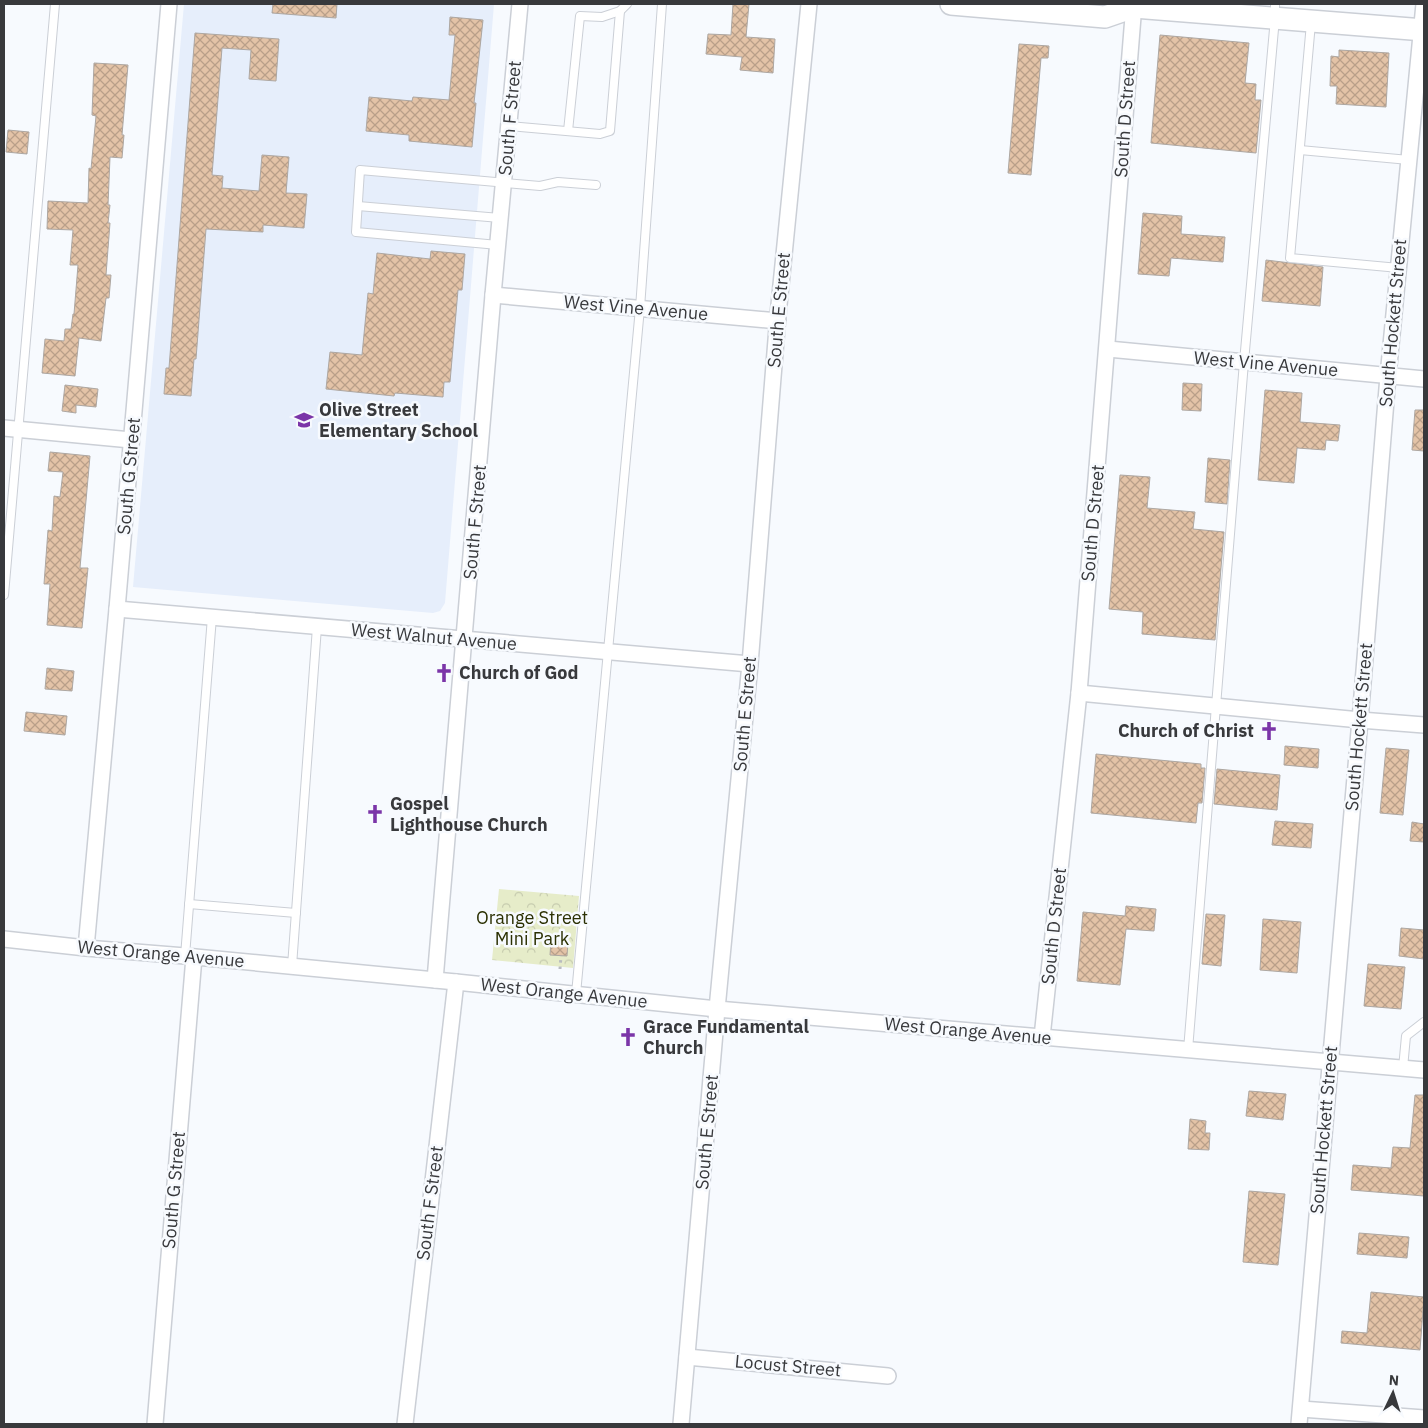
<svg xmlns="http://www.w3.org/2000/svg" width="1428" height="1428" font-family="'IBM Plex Sans',sans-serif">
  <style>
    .built { fill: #e6eefb }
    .park { fill: url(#park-crowns) }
    .building { fill: url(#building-cross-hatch); stroke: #ada7a2 }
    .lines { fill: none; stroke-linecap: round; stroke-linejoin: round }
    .lane-casing { stroke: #cbcfd6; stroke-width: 10 }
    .street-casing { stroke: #cbcfd6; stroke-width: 18 }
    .secondary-casing { stroke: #cbcfd6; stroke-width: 24 }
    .path { stroke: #b8bbbf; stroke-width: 3; stroke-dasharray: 2.5 4; stroke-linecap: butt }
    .lane { stroke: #fff; stroke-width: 8 }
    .street { stroke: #fff; stroke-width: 15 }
    .secondary { stroke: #fff; stroke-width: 21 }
    .labels { text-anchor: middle; stroke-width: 5; stroke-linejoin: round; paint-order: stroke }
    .street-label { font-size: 18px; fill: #38393c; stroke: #f7fafe }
    .poi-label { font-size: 18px; font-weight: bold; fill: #38393c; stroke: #f7fafe; text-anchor: start }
    .park-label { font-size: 18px; fill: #2b3002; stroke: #f7fafe }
  </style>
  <defs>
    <pattern id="park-crowns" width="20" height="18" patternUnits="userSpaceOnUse" patternTransform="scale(1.25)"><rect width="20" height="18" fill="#e6ecc9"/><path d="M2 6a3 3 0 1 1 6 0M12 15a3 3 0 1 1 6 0" fill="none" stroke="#c6cbae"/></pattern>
    <pattern id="building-cross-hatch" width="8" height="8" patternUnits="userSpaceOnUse" patternTransform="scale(1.25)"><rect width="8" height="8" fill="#e3c3a7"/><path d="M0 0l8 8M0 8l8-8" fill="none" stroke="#b99f89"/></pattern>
  </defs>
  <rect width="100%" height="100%" fill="#f7fafe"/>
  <polygon class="built" points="184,4 494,4 445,603 440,611 433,613 133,587"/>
  <polygon class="park" points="499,889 579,896 573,968 492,960"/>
  <g class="building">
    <polygon points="273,4 337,4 336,18 272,13"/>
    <polygon points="733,4 749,4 746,37 775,39 773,73 740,70 742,57 706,54 708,34 731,35"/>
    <polygon points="450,17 483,20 474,103 476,103 472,147 409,141 409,135 366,131 369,97 412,101 413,97 449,100 455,35 449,35"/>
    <polygon points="195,33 279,39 276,81 249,79 251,50 222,48 212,175 223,176 222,188 259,191 262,155 289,157 286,193 307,194 304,228 263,225 263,232 206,229 196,359 194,359 191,396 164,394 166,368 169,368"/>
    <polygon points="1160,35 1249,43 1245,83 1256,84 1255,100 1261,100 1256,153 1151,143"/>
    <polygon points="1019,44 1049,46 1048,58 1041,58 1031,175 1008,173"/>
    <polygon points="1339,50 1389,53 1386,107 1336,104 1337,86 1330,86 1331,56 1339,57"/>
    <polygon points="94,63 128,65 122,135 124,135 122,158 110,157 108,205 110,205 108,223 110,223 106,275 111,275 109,298 106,298 101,341 79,338 75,376 42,373 45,339 64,341 65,329 71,329 73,314 74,314 78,265 70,265 73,230 47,229 48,201 88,203 89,168 91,169 96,116 92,115"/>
    <polygon points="8,130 29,132 27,154 6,152"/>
    <polygon points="1143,213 1182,216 1181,234 1225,237 1223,262 1171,258 1169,276 1138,274"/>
    <polygon points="431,251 465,254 462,290 458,290 450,382 444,382 443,397 395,393 394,396 326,389 330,352 362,355 368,293 373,294 377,253 430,259"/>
    <polygon points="1266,260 1323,267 1320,306 1262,301"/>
    <polygon points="1183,383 1202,384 1201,411 1182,410"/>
    <polygon points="65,385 98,389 96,407 76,405 76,413 62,411"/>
    <polygon points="1265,390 1302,393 1300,422 1340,425 1338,441 1326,440 1325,450 1297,448 1294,483 1258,480"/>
    <polygon points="1415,410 1424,410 1424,451 1412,450"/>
    <polygon points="50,452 90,456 80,568 88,568 82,628 47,625 50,584 44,584 48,530 52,531 54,496 60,497 63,472 48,471"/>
    <polygon points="1208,458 1230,460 1227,504 1205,502"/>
    <polygon points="1120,475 1150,477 1147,508 1195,512 1193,529 1224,532 1215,640 1142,634 1143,612 1109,609"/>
    <polygon points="47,668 74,671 72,691 45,689"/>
    <polygon points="26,712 67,716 65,735 24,731"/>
    <polygon points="1285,746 1319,749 1318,768 1284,765"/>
    <polygon points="1386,748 1409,750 1403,815 1380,813"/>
    <polygon points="1096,754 1201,764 1201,768 1205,768 1202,803 1198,803 1196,823 1091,813"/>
    <polygon points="1217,769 1280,775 1277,810 1214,804"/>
    <polygon points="1275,821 1313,824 1311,848 1272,845"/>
    <polygon points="1412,822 1424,824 1424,842 1410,841"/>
    <polygon points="1126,906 1156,909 1154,931 1126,929 1120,985 1077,981 1083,912 1125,916"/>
    <polygon points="1206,914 1225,915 1221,966 1202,964"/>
    <polygon points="1263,919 1301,922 1297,973 1260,970"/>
    <polygon points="1401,928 1424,930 1424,959 1399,956"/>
    <polygon points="551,941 568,942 567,956 550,955"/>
    <polygon points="1368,964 1405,967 1401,1009 1364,1006"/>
    <polygon points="1249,1091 1286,1094 1283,1120 1246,1116"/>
    <polygon points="1415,1095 1424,1095 1424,1196 1351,1190 1353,1165 1391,1168 1393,1147 1410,1148"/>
    <polygon points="1190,1119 1206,1121 1205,1133 1210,1133 1209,1150 1188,1149"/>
    <polygon points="1249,1191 1285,1194 1278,1265 1243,1262"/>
    <polygon points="1359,1233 1409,1237 1407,1258 1357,1254"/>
    <polygon points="1371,1292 1424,1297 1420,1350 1341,1343 1342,1331 1367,1333"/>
  </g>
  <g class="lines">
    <g class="lane-casing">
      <g id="lane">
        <polyline points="1311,23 1290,258 1399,268"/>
        <polyline points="509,126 600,134 610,131 620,11 627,4"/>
        <polyline points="568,131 580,16 602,17 620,11"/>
        <polyline points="1300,150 1409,160"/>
        <polyline points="358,206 500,218"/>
        <polyline points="498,245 356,232 360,170 540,186 558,182 596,185"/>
        <polyline points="4,595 55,4"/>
        <polyline points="189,904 296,913"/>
        <polyline points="185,956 212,617"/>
        <polyline points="292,966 317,627"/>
        <polyline points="576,994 640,308 662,4"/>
        <polyline points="1188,1050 1244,362 1275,18 1275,4"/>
        <polyline points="1403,1068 1406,1036 1424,1022"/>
      </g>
    </g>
    <g class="street-casing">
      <g id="street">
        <polyline points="493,295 778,321"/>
        <polyline points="1108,349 1424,379"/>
        <polyline points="4,428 131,440"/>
        <polyline points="117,609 750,664"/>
        <polyline points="1079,693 1360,720 1424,725"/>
        <polyline points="4,939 86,948 185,956 456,982 717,1009 1424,1070"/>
        <polyline points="86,948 117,609 169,4"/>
        <polyline points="435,980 493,295 520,4"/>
        <polyline points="1042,1037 1079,693 1134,4"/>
        <polyline points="687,1357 888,1376"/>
        <polyline points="1301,1409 1424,1418"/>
        <polyline points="155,1424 194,957"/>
        <polyline points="405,1424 456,982"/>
        <polyline points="681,1424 717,1009 750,664 778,315 809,4"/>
        <polyline points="1299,1424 1360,720 1388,376 1424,4"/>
      </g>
    </g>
    <g class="secondary-casing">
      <polyline id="secondary" points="951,4 1105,17 1134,7 1424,30"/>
    </g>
    <polyline class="path" points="560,969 561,956"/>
    <use href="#lane" class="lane"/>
    <use href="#street" class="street"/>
    <use href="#secondary" class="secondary"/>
  </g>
  <defs>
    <g id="school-bare" transform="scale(1.5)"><path d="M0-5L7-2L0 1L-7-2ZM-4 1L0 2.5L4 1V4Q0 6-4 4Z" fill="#7b35a8" stroke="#f7fafe" stroke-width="2.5" paint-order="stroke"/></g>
    <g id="church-bare" transform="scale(1.5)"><path d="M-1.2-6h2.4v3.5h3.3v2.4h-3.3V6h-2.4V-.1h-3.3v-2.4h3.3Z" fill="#7b35a8" stroke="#f7fafe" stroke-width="2.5" paint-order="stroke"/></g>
  </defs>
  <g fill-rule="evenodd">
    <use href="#school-bare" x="304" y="420"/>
    <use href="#church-bare" x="444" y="673"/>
    <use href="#church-bare" x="1269" y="731"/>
    <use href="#church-bare" x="375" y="814"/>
    <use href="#church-bare" x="628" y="1037"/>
  </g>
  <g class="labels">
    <g class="street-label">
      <text transform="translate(510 118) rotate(-85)" y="6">South F Street</text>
      <text transform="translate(1125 119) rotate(-86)" y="6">South D Street</text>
      <text transform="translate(636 308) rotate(5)" y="6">West Vine Avenue</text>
      <text transform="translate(779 310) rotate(-85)" y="6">South E Street</text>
      <text transform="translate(1393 323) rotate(-85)" y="6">South Hockett Street</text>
      <text transform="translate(1266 364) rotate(5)" y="6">West Vine Avenue</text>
      <text transform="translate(129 476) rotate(-85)" y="6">South G Street</text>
      <text transform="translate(475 522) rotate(-85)" y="6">South F Street</text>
      <text transform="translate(1093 523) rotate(-85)" y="6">South D Street</text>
      <text transform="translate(434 637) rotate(5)" y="6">West Walnut Avenue</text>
      <text transform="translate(745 714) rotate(-85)" y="6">South E Street</text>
      <text transform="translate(1359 727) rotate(-85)" y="6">South Hockett Street</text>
      <text transform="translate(1054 926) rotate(-84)" y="6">South D Street</text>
      <text transform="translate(161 954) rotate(5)" y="6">West Orange Avenue</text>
      <text transform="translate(564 993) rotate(6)" y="6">West Orange Avenue</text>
      <text transform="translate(968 1031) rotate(5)" y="6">West Orange Avenue</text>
      <text transform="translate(1324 1130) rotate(-85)" y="6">South Hockett Street</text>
      <text transform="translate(707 1132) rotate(-85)" y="6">South E Street</text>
      <text transform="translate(174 1190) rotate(-85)" y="6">South G Street</text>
      <text transform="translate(430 1203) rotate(-83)" y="6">South F Street</text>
      <text transform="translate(788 1366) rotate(5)" y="6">Locust Street</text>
    </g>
    <g class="poi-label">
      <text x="319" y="416">Olive Street<tspan x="319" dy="21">Elementary School</tspan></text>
      <text x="459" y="679">Church of God</text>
      <text x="1254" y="737" text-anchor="end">Church of Christ</text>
      <text x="390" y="810">Gospel<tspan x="390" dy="21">Lighthouse Church</tspan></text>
      <text x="643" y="1033">Grace Fundamental<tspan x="643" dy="21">Church</tspan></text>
    </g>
    <g class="park-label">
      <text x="532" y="924">Orange Street<tspan x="532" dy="21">Mini Park</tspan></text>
    </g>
  </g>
  <rect width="1428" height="1428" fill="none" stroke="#38393c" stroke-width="10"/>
  <g transform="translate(1393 1393) rotate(4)" stroke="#f7fafe" stroke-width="4" paint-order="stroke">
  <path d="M0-4L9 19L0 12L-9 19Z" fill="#38393c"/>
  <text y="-8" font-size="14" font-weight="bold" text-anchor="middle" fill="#38393c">N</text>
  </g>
</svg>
